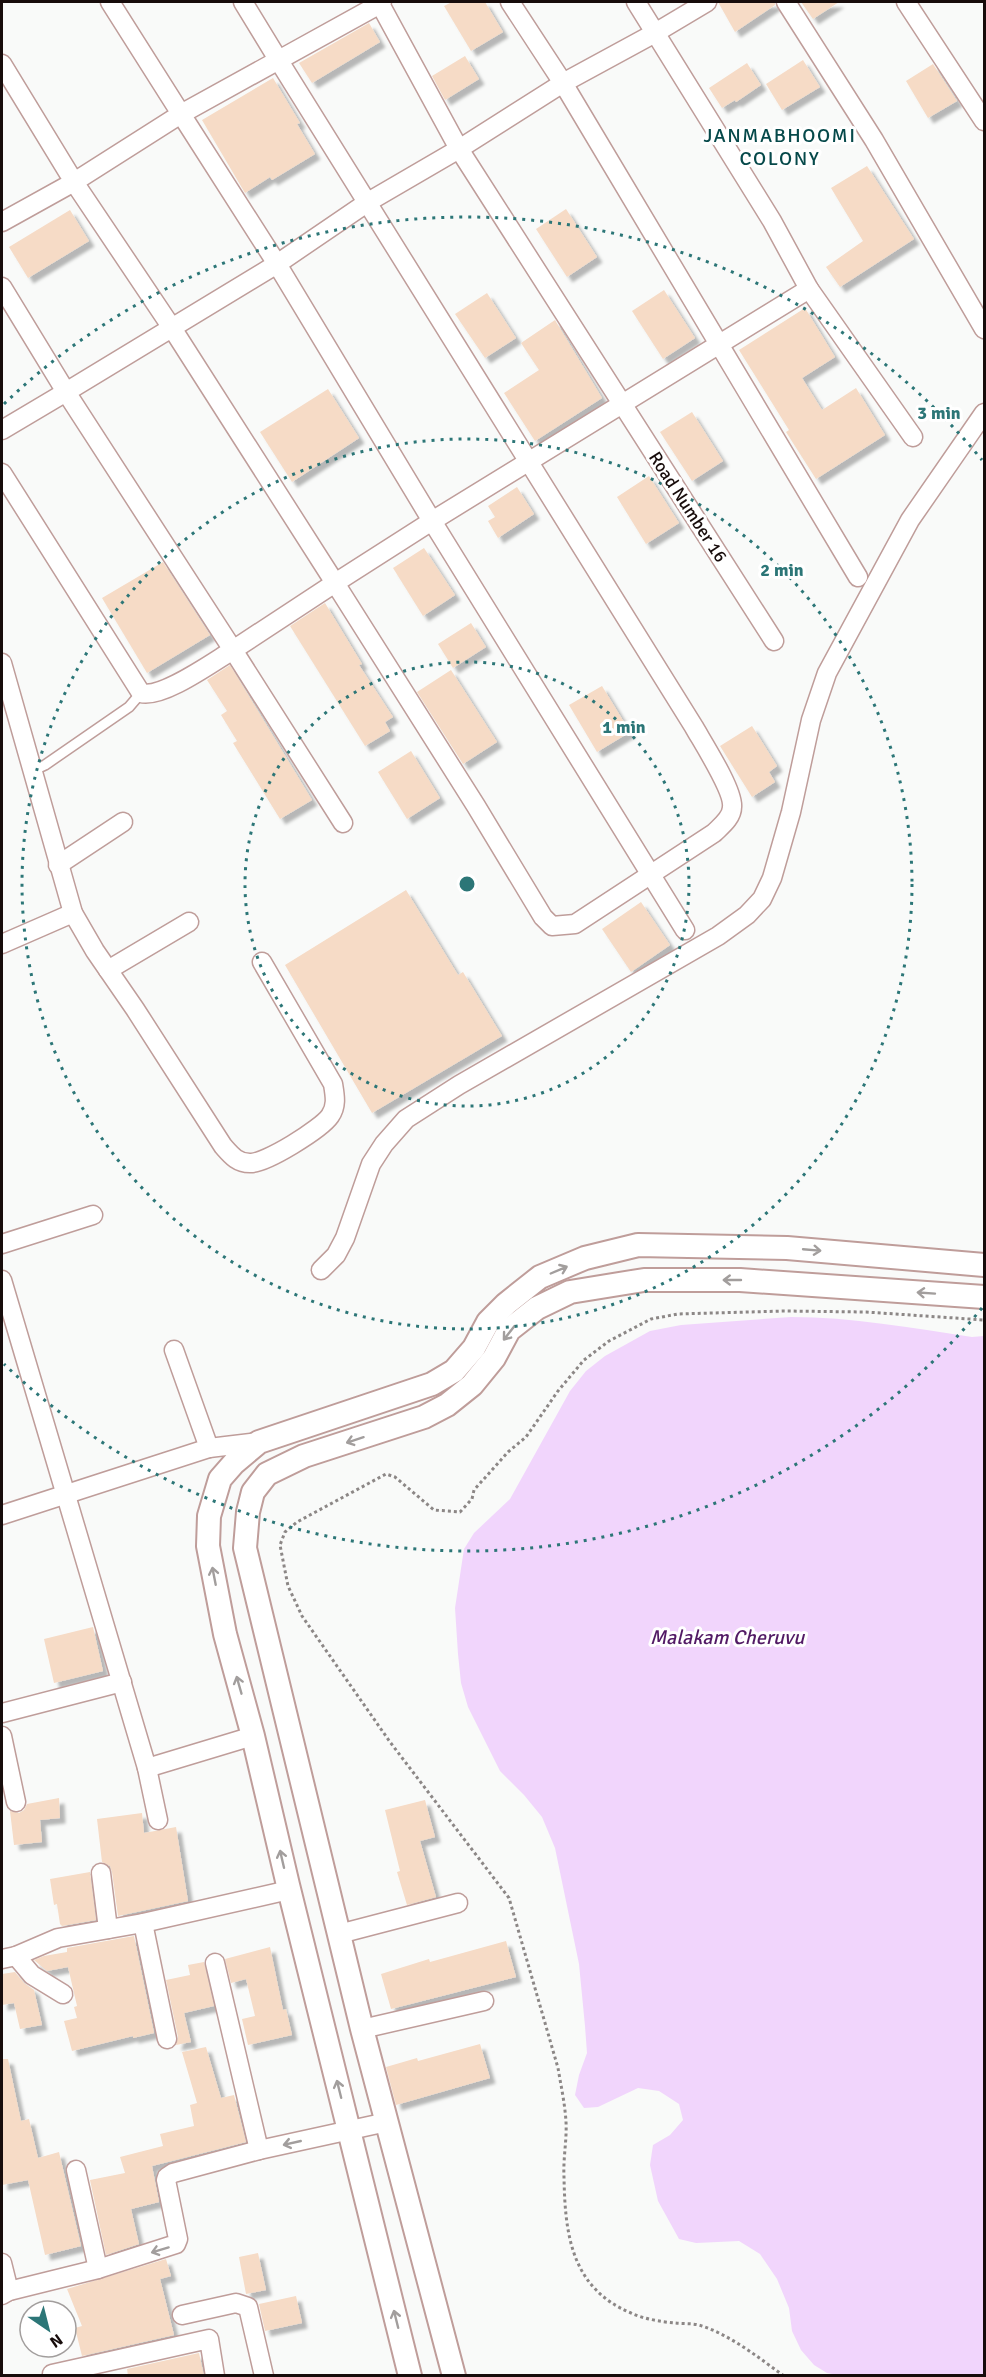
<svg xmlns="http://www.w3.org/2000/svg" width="986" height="2377" font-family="Signika,sans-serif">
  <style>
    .water { fill: #f1d5fc }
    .building { fill: #f6dbc6; filter: url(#shadow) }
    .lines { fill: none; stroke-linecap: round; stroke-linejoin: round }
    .service-casing { stroke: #bf9d9a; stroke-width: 12 }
    .minor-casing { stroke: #bf9d9a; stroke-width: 21 }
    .tertiary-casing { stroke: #bf9d9a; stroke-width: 26 }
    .path { stroke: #8c8786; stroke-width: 3; stroke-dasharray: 3 3; stroke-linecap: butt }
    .service { stroke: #fff; stroke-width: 9 }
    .minor { stroke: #fff; stroke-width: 18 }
    .tertiary { stroke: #fff; stroke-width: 22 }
    .oneway { stroke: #a29e9d }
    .ring { fill: none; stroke: #2c7677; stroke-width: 3; stroke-dasharray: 3 6 }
    .labels { text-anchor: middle; stroke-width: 6; stroke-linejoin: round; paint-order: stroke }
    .street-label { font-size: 18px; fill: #170c0b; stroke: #fff }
    .neighbourhood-label { font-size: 20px; letter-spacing: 1.5px; fill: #06494a; stroke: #fff }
    .water-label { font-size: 20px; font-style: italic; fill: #521a65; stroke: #fff }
    .centre { fill: #2c7677; stroke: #fff; stroke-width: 3 }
    .ring-label { font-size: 18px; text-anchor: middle; font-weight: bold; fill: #2c7677; stroke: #fff; stroke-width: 6; stroke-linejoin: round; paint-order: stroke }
  </style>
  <defs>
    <filter id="shadow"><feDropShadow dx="5.5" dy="5.5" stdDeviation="1.5" flood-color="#0004"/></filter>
  </defs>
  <rect width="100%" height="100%" fill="#f9faf9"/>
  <path class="water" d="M791,1317C852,1317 912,1328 972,1337L984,1336V2375L844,2376L827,2373L814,2365L801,2350L792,2331L789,2308L777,2279L760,2254L739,2241L696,2243L679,2239L658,2201L650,2165L653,2145L670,2135L683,2120L679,2104L659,2091L638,2088L598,2107L584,2108L575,2095L579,2075L587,2053L585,2026L579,1964L555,1848L542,1817L524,1795L500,1771L468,1707L461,1683L458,1654L455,1608L464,1549L474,1533L510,1499L570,1391L586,1371L605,1356L650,1331L681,1325Z"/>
  <g class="building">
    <polygon points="452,2 485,2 503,32 471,51 444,6"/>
    <polygon points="718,2 775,2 775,5 735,32"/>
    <polygon points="801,2 839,2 813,19"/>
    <polygon points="369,23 380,42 312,83 299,63"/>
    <polygon points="465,56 479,79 445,100 432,76"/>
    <polygon points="803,60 820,87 782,110 766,84"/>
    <polygon points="747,63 761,85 736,102 735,100 722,108 709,88"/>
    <polygon points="933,64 957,101 928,118 906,81"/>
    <polygon points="273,78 300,123 297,124 315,154 272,180 270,177 245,193 202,120"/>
    <polygon points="867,166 914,239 840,287 826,267 863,241 831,188"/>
    <polygon points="566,209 597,257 567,277 536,229"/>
    <polygon points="70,210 89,241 28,278 9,247"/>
    <polygon points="664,290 695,338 663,359 632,311"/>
    <polygon points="487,293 516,338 485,358 455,314"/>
    <polygon points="805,308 835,357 802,378 822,410 856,388 885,435 816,479 786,432 789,430 739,350"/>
    <polygon points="555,320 602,398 535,441 504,393 539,370 521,343"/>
    <polygon points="328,389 359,438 292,482 260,432"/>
    <polygon points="692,412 723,461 692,481 660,432"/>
    <polygon points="649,476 679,523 646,544 617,497"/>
    <polygon points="517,487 534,514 498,538 488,521 495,517 488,506"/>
    <polygon points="424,548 455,595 423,616 393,568"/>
    <polygon points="163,562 210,635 147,673 102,598"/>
    <polygon points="325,603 362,664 359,665 393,717 385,722 390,731 365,746 290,626"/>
    <polygon points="471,623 486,647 453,668 438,644"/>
    <polygon points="230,665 312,800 280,819 233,743 237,741 221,715 227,711 207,680"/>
    <polygon points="451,670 497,742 463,764 417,692"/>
    <polygon points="602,686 630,732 597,752 569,705"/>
    <polygon points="752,726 777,766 769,772 775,782 752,797 720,746"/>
    <polygon points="411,751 440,798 407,819 378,772"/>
    <polygon points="406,890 458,975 463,972 502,1036 372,1113 285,965"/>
    <polygon points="641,902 670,945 631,972 602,929"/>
    <polygon points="93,1627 103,1671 54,1683 44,1639"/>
    <polygon points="59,1798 60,1818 40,1820 42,1842 14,1845 10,1811 19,1813 24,1810 27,1804"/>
    <polygon points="425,1800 435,1837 420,1841 436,1897 407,1905 397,1872 400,1871 385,1810"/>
    <polygon points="142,1813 144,1833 176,1827 188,1901 118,1916 112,1872 110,1866 102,1862 97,1819"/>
    <polygon points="90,1872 96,1920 62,1926 60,1924 57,1904 54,1905 50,1879"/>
    <polygon points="134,1936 154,2033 133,2038 133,2036 72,2051 64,2021 77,2018 74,2007 77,2006 68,1967 47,1971 34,1960 44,1956 67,1952 67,1948"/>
    <polygon points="506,1941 516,1977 391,2009 381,1974 429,1959 430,1962"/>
    <polygon points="270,1947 283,2010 286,2009 292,2035 248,2045 242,2019 255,2016 246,1979 231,1983 225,1959"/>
    <polygon points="204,1962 214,2006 184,2013 191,2042 176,2045 178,2037 166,1980 190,1975 188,1965"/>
    <polygon points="15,1972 24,1983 34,1990 42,2025 20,2029 14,2003 2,2005 2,1974"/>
    <polygon points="480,2044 490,2078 396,2105 386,2067 417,2058 418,2061"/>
    <polygon points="206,2047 221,2098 234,2095 246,2142 152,2166 159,2202 131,2209 139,2244 106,2255 90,2180 125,2173 120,2157 163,2146 160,2134 194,2126 190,2105 197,2103 182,2052"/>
    <polygon points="2,2059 8,2059 21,2121 29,2119 38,2158 59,2152 81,2246 45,2255 28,2180 2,2185"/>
    <polygon points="258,2253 266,2290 246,2294 239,2257"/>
    <polygon points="166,2259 171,2276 160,2279 174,2335 82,2356 75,2328 82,2326 67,2289"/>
    <polygon points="296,2296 302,2323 265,2331 259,2304"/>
    <polygon points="199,2353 204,2376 128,2376 127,2369"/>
  </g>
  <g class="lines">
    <g class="service-casing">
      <polyline id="service" points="32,771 45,765 129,707 141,693"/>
    </g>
    <g class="minor-casing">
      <g id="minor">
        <polyline points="110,2 181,114 74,182 172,328 335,583 233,650 66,392 277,264 368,202 459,149 563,83 655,33 707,2"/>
        <path d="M243,2L279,61L694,727C703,743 734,791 732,807C732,818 721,826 714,833L575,924L552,926L543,917L476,806L335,583L432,521L277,264L181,114L380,4"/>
        <polyline points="382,2 380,4 459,149 774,641"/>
        <polyline points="510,2 563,83 858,577"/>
        <polyline points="636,2 772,221 809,289 913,437"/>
        <polyline points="786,2 874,140 984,329"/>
        <polyline points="906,2 984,121"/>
        <polyline points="2,64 74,182 2,222"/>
        <polyline points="2,287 66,392 2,430"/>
        <path d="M2,473L141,693C162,699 213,662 233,650L343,823"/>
        <path d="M2,663L73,913L95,951L135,1009L223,1146C231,1155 237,1163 250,1163C265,1164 321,1129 330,1116C337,1106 335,1096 333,1084L262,962"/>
        <polyline points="58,865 123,822"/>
        <polyline points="685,930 432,521 809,289"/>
        <polyline points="2,944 73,913"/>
        <polyline points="108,970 189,922"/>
        <polyline points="2,1244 93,1215"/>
        <polyline points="321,1270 336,1255 345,1238 371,1164 384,1144 406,1119 459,1085 718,936 747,915 762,899 772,878 791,812 811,720 827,673 910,520 984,413"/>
        <polyline points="2,1280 147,1768 158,1820"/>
        <polyline points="174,1350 209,1448 259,1442"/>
        <polyline points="2,1515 209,1448"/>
        <polyline points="2,1713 122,1682"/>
        <polyline points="2,1736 16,1802"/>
        <polyline points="147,1768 253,1736"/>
        <polyline points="101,1873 108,1929"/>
        <polyline points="143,1923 167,2039"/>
        <polyline points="339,1934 458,1903"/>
        <polyline points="16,1956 32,1975 63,1994"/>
        <polyline points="2,1959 16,1956 58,1938 143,1923 289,1890"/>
        <polyline points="215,1963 259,2150"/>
        <polyline points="362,2029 484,2001"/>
        <polyline points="76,2170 98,2269"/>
        <polyline points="2,2263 9,2291"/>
        <polyline points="2,2295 9,2291 98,2269 176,2244 178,2239 166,2180 167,2177 173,2173 259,2150 387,2122"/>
        <polyline points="182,2315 236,2303 248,2307 264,2376"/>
        <polyline points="52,2376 52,2374 209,2339 215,2376"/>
      </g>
    </g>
    <g class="tertiary-casing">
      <g id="tertiary">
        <polyline points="410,2376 288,1885 253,1736 225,1634 208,1546 209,1516 220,1479 234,1463 259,1442 432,1384 454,1371 474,1348 488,1322 506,1304 540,1277 585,1258 638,1245 787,1248 984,1265"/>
        <polyline points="454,2376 362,2029 245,1548 248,1512 253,1492 267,1474 304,1456 424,1417 447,1405 472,1385 494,1358 509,1330 537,1308 570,1292 644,1280 740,1280 984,1297"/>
      </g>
    </g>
    <path class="path" d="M784,2376C759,2358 732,2336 702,2326C694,2323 684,2324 675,2323C662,2322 644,2319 631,2313C571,2288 565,2234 564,2177C563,2158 567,2140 566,2122C565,2104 561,2086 558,2068L509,1898L390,1742L302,1616L288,1586L280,1545L285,1532L297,1522L386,1474L395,1477L434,1510L460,1512L472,1499L474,1490L508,1452L526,1437L558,1391L584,1360L609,1341L651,1319L678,1314L784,1311L866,1312L984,1320"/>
    <use href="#service" class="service"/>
    <use href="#minor" class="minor"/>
    <use href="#tertiary" class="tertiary"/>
  </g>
  <defs><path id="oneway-shaft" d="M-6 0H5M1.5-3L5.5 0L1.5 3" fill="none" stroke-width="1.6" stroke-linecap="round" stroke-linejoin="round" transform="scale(1.5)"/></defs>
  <g class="oneway">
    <use href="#oneway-shaft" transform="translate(812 1250) rotate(5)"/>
    <use href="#oneway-shaft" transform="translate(559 1270) rotate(-23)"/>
    <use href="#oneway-shaft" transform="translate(732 1280) rotate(-180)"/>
    <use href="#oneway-shaft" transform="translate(926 1293) rotate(-176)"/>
    <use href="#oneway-shaft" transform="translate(509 1333) rotate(128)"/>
    <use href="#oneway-shaft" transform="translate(355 1440) rotate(162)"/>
    <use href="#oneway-shaft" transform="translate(214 1576) rotate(-101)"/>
    <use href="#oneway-shaft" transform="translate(239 1685) rotate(-106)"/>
    <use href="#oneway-shaft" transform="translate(282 1859) rotate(-103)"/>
    <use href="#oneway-shaft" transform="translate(339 2089) rotate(-104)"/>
    <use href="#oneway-shaft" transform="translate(292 2143) rotate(167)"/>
    <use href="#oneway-shaft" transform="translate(160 2250) rotate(163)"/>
    <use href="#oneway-shaft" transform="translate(396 2319) rotate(-104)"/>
  </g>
  <g class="ring">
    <circle cx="467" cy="884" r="222"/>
    <circle cx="467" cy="884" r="445"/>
    <path d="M982 1308A667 667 0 0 1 4 1364M4 404A667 667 0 0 1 982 460"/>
  </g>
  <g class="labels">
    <g class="street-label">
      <text transform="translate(688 507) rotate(57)" y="6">Road Number 16</text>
    </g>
    <g class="neighbourhood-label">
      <text x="780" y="142">JANMABHOOMI<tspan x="780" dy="23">COLONY</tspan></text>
    </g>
    <g class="water-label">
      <text x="727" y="1644">Malakam Cheruvu</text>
    </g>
  </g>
  <circle cx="467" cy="884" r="9" class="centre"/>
  <g class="ring-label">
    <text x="939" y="419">3 min</text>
    <text x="782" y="576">2 min</text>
    <text x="624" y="733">1 min</text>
  </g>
  <rect width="986" height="2377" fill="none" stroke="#170c0b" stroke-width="6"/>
  <g transform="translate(48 2329) rotate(145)"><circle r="28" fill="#ffffff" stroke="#a29e9d" stroke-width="1.5"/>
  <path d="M0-4.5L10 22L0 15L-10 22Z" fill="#2c7677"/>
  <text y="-9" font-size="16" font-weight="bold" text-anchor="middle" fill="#170c0b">N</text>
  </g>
</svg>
